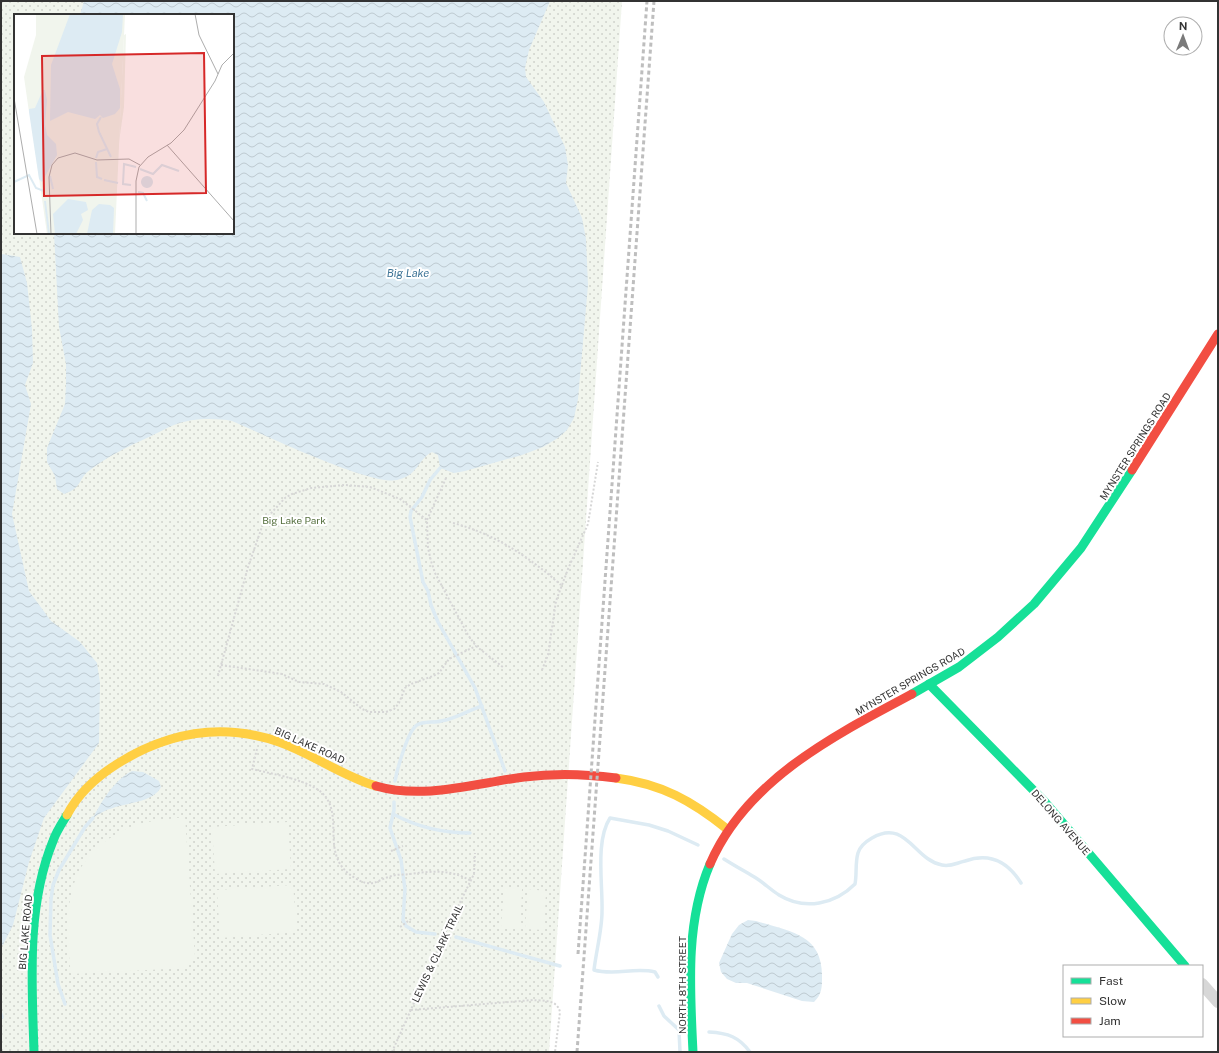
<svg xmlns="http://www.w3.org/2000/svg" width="1219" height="1053" font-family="'Public Sans',sans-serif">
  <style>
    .park { fill: url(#park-dots); fill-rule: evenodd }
    .garden { fill: #f1f5ed }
    .water { fill: url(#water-waves) }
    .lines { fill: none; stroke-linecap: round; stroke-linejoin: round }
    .stream { stroke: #ddebf3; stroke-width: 3.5 }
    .path { stroke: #d6d6d6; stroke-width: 2; stroke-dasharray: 2 2; stroke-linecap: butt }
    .street { stroke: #d7d7d7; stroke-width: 12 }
    .fast { stroke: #16e098; stroke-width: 9 }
    .slow { stroke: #ffcf43; stroke-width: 9 }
    .jam { stroke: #f24e42; stroke-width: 9 }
    .rail { stroke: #bebebe; stroke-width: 3; stroke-dasharray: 4 3; stroke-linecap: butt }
    .labels { text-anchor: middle; stroke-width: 4; stroke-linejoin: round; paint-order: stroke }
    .street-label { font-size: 10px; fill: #333; stroke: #fff }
    .park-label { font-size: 10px; fill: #56703f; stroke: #fff }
    .water-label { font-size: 11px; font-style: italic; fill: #3f7597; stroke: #fff }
    .inset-river { fill: none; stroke: #ddebf3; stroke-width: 2 }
    .inset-road { fill: none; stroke: #adadad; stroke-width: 1 }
    .view { fill: #d62828; fill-opacity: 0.15; stroke: #d62828; stroke-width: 2 }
    .inset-edge { fill: none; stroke: #333; stroke-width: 2 }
  </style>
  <defs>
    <pattern id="park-dots" width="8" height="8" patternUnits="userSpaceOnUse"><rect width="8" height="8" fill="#f1f5ed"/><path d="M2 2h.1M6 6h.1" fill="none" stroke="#cfd2cc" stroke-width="1.8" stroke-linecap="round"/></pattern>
    <pattern id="water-waves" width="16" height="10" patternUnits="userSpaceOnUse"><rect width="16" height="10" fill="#ddebf3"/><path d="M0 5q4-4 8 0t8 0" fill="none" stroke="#becad1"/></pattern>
  </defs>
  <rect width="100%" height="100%" fill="#fff"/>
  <path class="park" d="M1,1H622L549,1052H1ZM15,15H233V233H15Z"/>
  <g class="garden">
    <path d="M185,817L195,957L186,968L71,974C66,921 61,865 115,835C123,830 133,825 143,823C157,820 171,819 185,817Z"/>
    <polygon points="288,822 291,869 215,874 212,827"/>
    <polygon points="293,885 297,932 220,938 217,890"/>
    <polygon points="504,888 522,889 520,929 501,927"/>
    <polygon points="528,889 546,891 544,930 525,929"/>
  </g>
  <g class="water">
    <path d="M84,1H550L529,50L525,68L526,77L544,102L565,147L568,165L566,183L582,218L586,239L588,285L578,399L574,418L567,430L558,438L543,447L522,455L465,471L454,473L440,468L438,455L432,452C417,460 419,475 397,480C371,486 263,434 232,421C214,418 192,418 174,425C166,428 158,433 149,437C129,446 108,456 90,470C78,478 83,488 64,494L57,489L55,476L47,462V448L65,404L66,384V364L59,327L54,233H233V15H80Z"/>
    <polygon points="2,254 20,257 27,283 32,329 33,363 25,385 31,404 12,514 29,591 51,621 80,642 97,663 100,683 99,743 44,818 29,862 13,925 3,945 1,945"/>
    <path d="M132,771L143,772L159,781L161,787C154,802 126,803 113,808C105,810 99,814 93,818C101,802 115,779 132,771Z"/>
    <path d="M748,920L756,921C789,931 823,934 822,977C822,987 822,994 814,1002L802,1001L747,983H736L727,979L721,972L719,963L732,934L739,925Z"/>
  </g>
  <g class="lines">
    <g class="stream">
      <polyline points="440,468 430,480 422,497 411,511 410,517 423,582 428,591 431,605 438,622 475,688 505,771"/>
      <path d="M395,781C397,770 408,730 417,725C423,721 434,723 441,721C455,719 469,710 482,706"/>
      <polyline points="394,802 394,810 390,828 401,860 405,889 403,920 406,926 416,932 435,934"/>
      <path d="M393,814C417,827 443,833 470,833"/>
      <path d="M724,859C735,866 746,872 756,878C764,883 771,890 779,895C805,911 835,904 855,884C857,874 855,863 858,853C860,846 865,842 872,838C906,818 914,860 942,865C951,867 956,863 965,861C990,852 1008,862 1021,883"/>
      <polyline points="456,937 560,966"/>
      <path d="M658,977L655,972C634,967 615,976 594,970C596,952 602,930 602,912C603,885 595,841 610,818L649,825L668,831L698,845"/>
      <polyline points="65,1004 58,984 50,935 51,899 53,885 59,870 85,827 93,818"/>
      <polyline points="659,1006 664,1016 679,1030 680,1052"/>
      <polyline points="1,1014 2,1017"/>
      <path d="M709,1032C728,1033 739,1037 750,1052"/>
    </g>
    <g class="path">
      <polyline points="446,478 427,520 428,548 431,561 435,573 468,635 476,646 504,668"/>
      <path d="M453,523C495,534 529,557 561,585"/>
      <polyline points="221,665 282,674 299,682 324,684 341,692 362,709 369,712 386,712 394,709 399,703 405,688 411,684 433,676 439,673 449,659 476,646"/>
      <polyline points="542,670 548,655 556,601 568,569 588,524 598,462"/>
      <polyline points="218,676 248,567 264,521 285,498 292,494 311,488 345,485 370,487 400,499 427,520"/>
      <path d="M257,749L252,769C272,774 305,779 321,792C347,814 317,856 355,878C373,889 376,880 392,876C397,874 404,875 410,874C432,871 451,869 471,881"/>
      <polyline points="391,851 403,846"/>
      <polyline points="400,927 411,919"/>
      <path d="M411,1010L533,1000C543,1001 557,999 560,1012L555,1052"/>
      <polyline points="392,1052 447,929 474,874 475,853"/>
    </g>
    <polyline class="street" points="1202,984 1218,1002"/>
    <g class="fast">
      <polyline points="929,684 1044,801 1185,966"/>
      <polyline points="912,694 959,667 998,637 1034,604 1081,548 1132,470"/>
      <path d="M34,1052C32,983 26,907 53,841C56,832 62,823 67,815"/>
      <path d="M693,1052C690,989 685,923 710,864"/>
    </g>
    <g class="slow">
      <path d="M616,778C662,784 692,801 727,829"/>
      <path d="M67,815C78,794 98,776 117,764C168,732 221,722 279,742C313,754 342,776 376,786"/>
    </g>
    <g class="jam">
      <polyline points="1132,470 1218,334"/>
      <path d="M376,786C424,800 476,783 524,777C555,773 586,774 616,778"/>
      <path d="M710,864C746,780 835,735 912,694"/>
    </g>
    <g class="rail">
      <polyline points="578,954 647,1"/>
      <polyline points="577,1052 654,1"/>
    </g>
  </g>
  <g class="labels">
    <g class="street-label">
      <text transform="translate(1135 446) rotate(-58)" y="4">MYNSTER SPRINGS ROAD</text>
      <text transform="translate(910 681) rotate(-30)" y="4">MYNSTER SPRINGS ROAD</text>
      <text transform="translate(310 745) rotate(24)" y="4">BIG LAKE ROAD</text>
      <text transform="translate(1061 822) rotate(49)" y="4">DELONG AVENUE</text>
      <text transform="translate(25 932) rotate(-85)" y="4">BIG LAKE ROAD</text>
      <text transform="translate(437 953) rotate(-65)" y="4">LEWIS &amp; CLARK TRAIL</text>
      <text transform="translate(682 985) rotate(-90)" y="4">NORTH 8TH STREET</text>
    </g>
    <g class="park-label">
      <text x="294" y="524">Big Lake Park</text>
    </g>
    <g class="water-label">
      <text x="408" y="277">Big Lake</text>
    </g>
  </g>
  <g transform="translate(14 14)">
    <rect width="220" height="220" fill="#fff"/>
    <path d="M112,20L110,93L105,128L110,21Z" fill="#f1f5ed"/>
    <path d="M22,0H56L15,98L10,63L22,21Z" fill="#f1f5ed"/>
    <path d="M38,0H111L101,220H33L14,86Z" fill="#f1f5ed"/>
    <path d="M54,150L56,169L39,171L40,157Z" fill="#f1f5ed"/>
    <path d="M56,0H109L108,18L98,50L106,75V94L101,100L89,104L86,101L81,105L54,98L36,107L37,51ZM29,76H31L33,86L31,110L33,121L42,130L43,141L28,168L25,165L15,98V95L21,94ZM127 168a6 6 0 1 1 12 0a6 6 0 1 1-12 0ZM54,185L72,188L74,196L67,200L69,206L62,220H41L39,200ZM85,190L96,191L100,194L99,220H73L78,196Z" fill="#ddebf3"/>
    <path class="inset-river" d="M87,103L83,110L85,118L97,143M82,144L84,138L93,135M82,148L83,163L88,165M126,155L139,160L148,151L165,157M36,162L39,175M90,166L104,169M0,168L15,161L22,174L30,177M117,171L109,170L110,150L122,153M124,178L129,179L133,187M31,187L35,220"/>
    <path class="inset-road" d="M181,0L185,21L204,60M0,84L23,220M153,131L220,207M37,220L35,163L38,151L44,144L61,139L83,146L115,145L126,151M122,220V167L125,153L134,143L157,129L170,116L201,67L208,51L220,39"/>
    <path class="view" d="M190,39L192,179L30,182L28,42Z"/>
    <rect width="220" height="220" class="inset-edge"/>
  </g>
  <rect width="1219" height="1053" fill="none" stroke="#333333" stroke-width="4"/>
  <rect x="1063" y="965" width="140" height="72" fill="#ffffff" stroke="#adadad"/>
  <rect x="1071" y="978" width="20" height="6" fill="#16e098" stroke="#adadad"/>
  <text x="1099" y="985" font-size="12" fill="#333333">Fast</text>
  <rect x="1071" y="998" width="20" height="6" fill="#ffcf43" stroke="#adadad"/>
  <text x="1099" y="1005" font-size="12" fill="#333333">Slow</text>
  <rect x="1071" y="1018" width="20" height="6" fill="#f24e42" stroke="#adadad"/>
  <text x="1099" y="1025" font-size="12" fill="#333333">Jam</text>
  <g transform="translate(1183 36) rotate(1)"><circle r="19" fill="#ffffff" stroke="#adadad"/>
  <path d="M0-3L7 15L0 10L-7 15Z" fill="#7a7a7a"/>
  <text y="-6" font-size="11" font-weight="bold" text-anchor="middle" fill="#333333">N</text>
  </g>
</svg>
